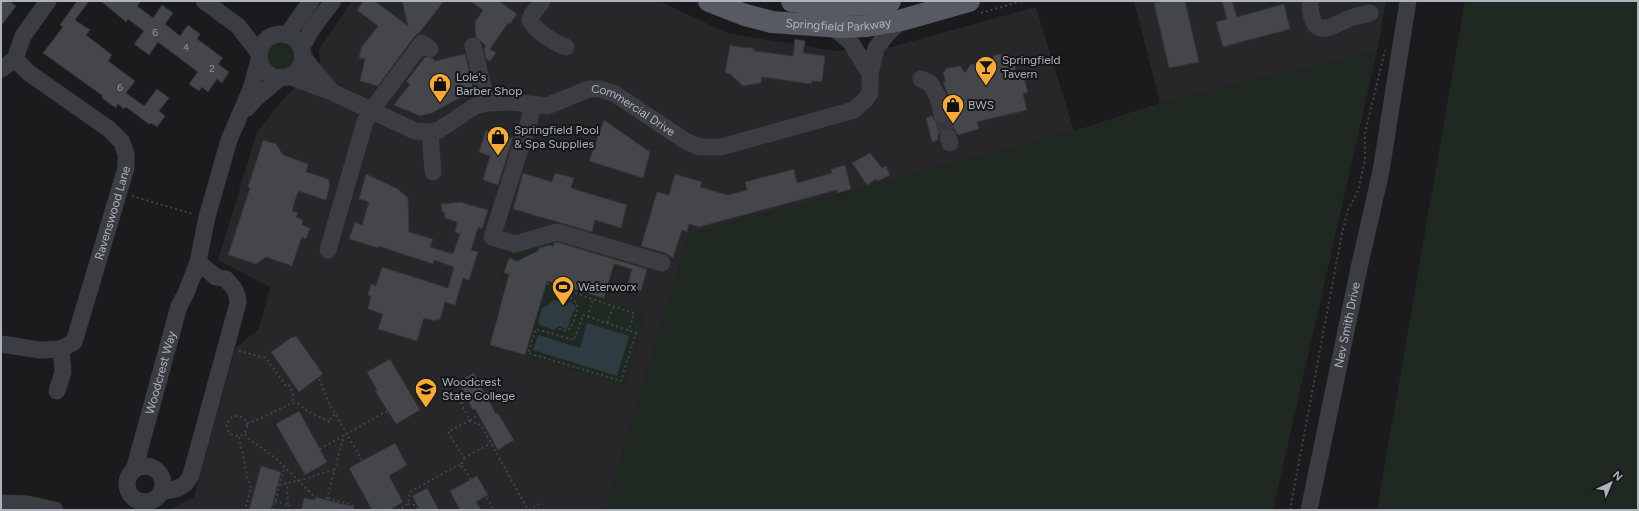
<svg xmlns="http://www.w3.org/2000/svg" width="1639" height="511" font-family="Figtree,sans-serif">
  <style>
    .built { fill: #27272a }
    .green { fill: #202921 }
    .water { fill: #2f3b42 }
    .building { fill: #45464a; stroke: #353539 }
    .lines { fill: none; stroke-linecap: round; stroke-linejoin: round }
    .minor-tunnel { stroke: #38393d; stroke-width: 17; stroke-dasharray: 17 8; stroke-linecap: butt }
    .path { stroke: #41444a; stroke-width: 2; stroke-dasharray: 2 3; stroke-linecap: butt }
    .minor { stroke: #3b3d42; stroke-width: 17 }
    .major { stroke: #575a62; stroke-width: 22 }
    .labels { text-anchor: middle; stroke-width: 4; stroke-linejoin: round; paint-order: stroke }
    .number-label { font-size: 10px; fill: #9398a0 }
    .street-label { font-size: 12px; fill: #adb3bd; stroke: #161618 }
    .poi-label { font-size: 12px; fill: #adb3bd; stroke: #161618; text-anchor: start }
  </style>
  <rect width="100%" height="100%" fill="#1b1b1d"/>
  <g class="built">
    <polygon points="352,1 659,1 727,33 834,51 891,47 1036,7 1074,131 689,234 605,510 170,510 194,497 235,348 259,329 270,287 218,260 257,132 286,96 320,66 319,49"/>
    <polygon points="1134,1 1386,1 1377,51 1160,103"/>
  </g>
  <g class="green">
    <polygon points="1465,1 1638,1 1638,510 1377,510"/>
    <circle cx="281" cy="56" r="16"/>
    <polygon points="1377,51 1273,510 605,510 689,234 1074,131 1160,103"/>
    <polygon points="557,235 629,256 624,271 616,268 605,300 646,313 625,386 488,346 506,282 500,279 507,257 539,240 554,244"/>
  </g>
  <g class="water">
    <path d="M553,300L559,301L562,306L565,307L570,302L575,305V310C568,317 571,325 566,329L559,326L554,330L542,326L538,322L542,308L548,305Z"/>
    <polygon points="587,323 629,336 617,376 533,350 538,335 580,348"/>
  </g>
  <g class="building">
    <polygon points="1,1 9,1 16,6 1,26"/>
    <polygon points="77,1 89,1 75,20 90,30 86,35 112,55 108,61 135,81 126,93 144,106 157,89 169,98 159,111 165,116 157,127 151,123 149,124 126,107 124,109 118,104 116,108 102,98 103,96 43,53 63,27 60,25"/>
    <polygon points="101,1 141,1 137,6 153,18 162,5 173,13 165,24 180,36 188,25 200,34 197,39 223,58 218,64 229,72 222,83 217,79 208,92 202,87 199,91 189,84 198,72 158,42 149,55 134,44 144,31 128,19 126,22"/>
    <polygon points="364,1 375,1 408,26 402,1 444,1 419,33 414,37 378,86 360,81 365,59 359,58 361,48 378,26 357,10"/>
    <polygon points="470,1 499,1 517,14 510,24 508,23 490,49 496,53 490,61 486,59 484,49 486,46 476,37 475,22 483,10"/>
    <polygon points="1163,1 1185,1 1199,62 1169,68 1154,3"/>
    <polygon points="1222,1 1232,1 1237,17 1284,4 1290,29 1223,47 1216,22 1227,19"/>
    <polygon points="795,39 805,41 803,53 825,56 822,82 812,81 811,84 762,77 761,83 743,86 730,74 725,73 730,45 746,48 752,47 755,51 793,56"/>
    <polygon points="465,54 474,90 432,113 420,116 394,105 410,84 406,82 425,57 432,58 435,61"/>
    <polygon points="1002,54 1007,57 1011,56 1019,78 1024,78 1028,92 1023,94 1027,110 977,122 979,129 958,135 954,129 950,127 944,128 938,135 938,140 932,142 926,118 932,116 935,121 944,124 949,121 952,116 948,95 943,82 946,82 943,73 947,68 960,66 965,73 970,65 988,63 995,55"/>
    <polygon points="604,120 650,152 643,178 589,161"/>
    <polygon points="486,130 513,138 498,185 483,180 490,156 479,152"/>
    <polygon points="263,140 276,144 283,155 308,164 306,172 328,179 330,185 326,200 298,191 292,211 298,213 296,217 303,220 302,225 310,228 306,239 302,237 292,266 266,257 256,264 228,255 250,188 248,187"/>
    <polygon points="870,153 882,168 886,166 890,175 878,181 876,179 867,185 852,163"/>
    <polygon points="845,165 851,189 837,193 837,190 699,227 689,224 687,232 682,230 673,258 665,253 641,246 657,192 669,195 675,174 702,182 700,187 728,195 747,190 745,182 794,169 797,183 832,173 831,169"/>
    <polygon points="523,173 552,182 555,173 574,178 571,188 627,205 621,228 595,220 592,232 513,209"/>
    <polygon points="366,174 398,189 408,198 409,232 433,239 430,247 453,254 460,234 455,232 457,222 445,218 444,212 442,212 441,204 460,202 488,210 482,229 478,227 471,250 478,252 469,280 463,278 455,305 445,302 440,320 437,319 436,321 424,318 417,341 378,329 383,314 368,309 371,296 368,295 371,284 376,286 382,267 448,288 454,267 434,260 433,264 378,246 378,248 349,239 355,222 362,225 369,202 359,199"/>
    <polygon points="557,242 647,269 641,291 627,287 632,269 614,264 604,298 547,281 525,355 490,345 509,274 504,273 509,258 517,261 538,251 539,248 550,245 553,246 554,243"/>
    <polygon points="296,336 323,374 299,392 271,352 292,337 293,338"/>
    <polygon points="390,359 420,410 396,424 375,391 377,390 367,372"/>
    <polygon points="474,373 496,414 498,413 514,440 498,450 475,409 473,410 458,382"/>
    <polygon points="299,411 327,462 305,475 276,424"/>
    <polygon points="395,443 407,465 389,476 403,502 390,510 372,510 349,468"/>
    <polygon points="261,466 281,472 271,510 249,510"/>
    <polygon points="477,476 488,495 476,502 481,510 460,510 450,491"/>
    <polygon points="427,488 439,510 420,510 412,496"/>
    <polygon points="316,497 354,507 353,510 301,510 304,498 315,500"/>
  </g>
  <g class="lines">
    <polyline class="minor-tunnel" points="942,114 948,137"/>
    <g class="path">
      <polyline points="981,13 1022,1"/>
      <polyline points="132,196 193,214"/>
      <polyline points="542,282 634,313 629,331"/>
      <polygon points="583,315 636,333 621,381 528,353 536,329 574,340"/>
      <polyline points="588,317 593,298"/>
      <polyline points="607,323 614,306"/>
      <path d="M559,329L567,331C571,328 572,325 574,320C577,310 581,304 570,297L567,298L565,304L563,303L562,301L566,289"/>
      <path d="M239,351L266,358L286,386L289,385C293,392 294,396 292,403"/>
      <polyline points="319,379 330,405 362,460"/>
      <polyline points="457,395 463,392"/>
      <polyline points="462,403 467,400"/>
      <circle cx="237" cy="426" r="10"/>
      <polyline points="470,420 491,408"/>
      <polyline points="469,421 481,425 528,510"/>
      <polyline points="247,423 255,421 292,403 299,404 307,411 330,422 331,417 335,414"/>
      <path d="M245,434C251,443 261,446 269,453C286,467 301,484 317,499L326,502L344,435"/>
      <polyline points="239,437 248,480 251,487 245,510"/>
      <polyline points="320,449 387,411"/>
      <polyline points="464,458 491,443"/>
      <polyline points="461,466 464,468 481,497 485,495 494,510"/>
      <polyline points="279,485 302,480 335,469"/>
      <polyline points="328,498 352,505 355,510"/>
      <polyline points="275,501 288,505 287,483"/>
      <polyline points="408,504 415,505 418,510"/>
      <polyline points="288,505 290,510"/>
      <polyline points="273,510 282,475 284,472 283,468"/>
      <polyline points="315,510 317,500"/>
      <polyline points="397,510 408,504 410,492 458,465 461,466 464,458 448,432 470,420 455,393"/>
      <polyline points="529,510 539,504"/>
      <polyline points="1290,510 1342,233 1348,210 1358,191 1365,160 1365,133 1385,50"/>
    </g>
    <g class="minor">
      <polyline points="204,1 238,26 259,53"/>
      <path d="M542,1L532,15L530,20C537,33 554,42 566,47"/>
      <path d="M1310,5C1312,37 1326,30 1348,19C1354,16 1363,15 1370,13"/>
      <polyline points="832,27 850,41 870,74"/>
      <circle cx="281" cy="56" r="22"/>
      <polyline points="287,35 311,1"/>
      <polyline points="473,46 487,103"/>
      <polyline points="301,48 312,29 333,1"/>
      <polyline points="302,55 311,67 332,92"/>
      <polyline points="1,69 15,59 23,36 48,1"/>
      <path id="s1" d="M288,76L332,92L415,131L430,132L439,130L475,106L487,103L512,102L547,106L589,89H600L615,94L687,142L700,147H721L854,110L865,100L870,93V74L876,48L888,33L902,20"/>
      <polyline points="921,79 930,83 938,97 942,114"/>
      <polyline points="534,105 492,237 515,244 557,232 662,263"/>
      <polyline points="247,108 255,99 281,77"/>
      <polyline points="430,132 433,172"/>
      <polyline points="948,137 950,143"/>
      <polyline points="328,250 365,122 371,111 422,43 430,49"/>
      <path id="s2" d="M1,344L40,350L61,349L74,342L126,168V154L122,142L109,129L29,73L15,59"/>
      <polyline points="57,391 63,372 61,349"/>
      <circle cx="145" cy="484" r="18"/>
      <path id="s3" d="M134,470L179,306L186,293L198,262L207,217L229,140L251,89L259,60"/>
      <path d="M162,491C176,490 185,488 191,475L238,303C238,292 233,287 226,279L216,277L198,262"/>
      <polyline points="1,503 28,504 55,510"/>
      <path id="s4" d="M1309,510L1359,268L1381,171L1408,1"/>
    </g>
    <g class="major">
      <path id="s5" d="M709,1L745,15L772,22L841,27L867,26L902,20L969,1"/>
      <path d="M792,1C828,6 853,7 890,1"/>
    </g>
  </g>
  <defs>
    <g id="bar-pin" transform="scale(1.15)"><path d="M0 17L-7.5 6A9.5 9.5 0 1 1 7.5 6Z" fill="#fbab35" stroke="#161618"/><path d="M-6-5H6L.8 .8V4.5H3.5V6h-7V4.5H-.8V.8Z" fill="#111"/></g>
    <g id="shop-pin" transform="scale(1.15)"><path d="M0 17L-7.5 6A9.5 9.5 0 1 1 7.5 6Z" fill="#fbab35" stroke="#161618"/><path d="M-5-2.5h2.3a2.7 3.5 0 0 1 5.4 0H5L5.5 6h-11ZM-1.5-2.5h3a1.5 2.3 0 0 0-3 0Z" fill="#111"/></g>
    <g id="stadium-pin" transform="scale(1.15)"><path d="M0 17L-7.5 6A9.5 9.5 0 1 1 7.5 6Z" fill="#fbab35" stroke="#161618"/><path d="M0-5a6.5 5 0 1 0 0 10a6.5 5 0 1 0 0-10ZM-3.5-1.8h7v3.6h-7Z" fill="#111"/></g>
    <g id="school-pin" transform="scale(1.15)"><path d="M0 17L-7.5 6A9.5 9.5 0 1 1 7.5 6Z" fill="#fbab35" stroke="#161618"/><path d="M0-5L7-2L0 1L-7-2ZM-4 1L0 2.5L4 1V4Q0 6-4 4Z" fill="#111"/></g>
  </defs>
  <g fill-rule="evenodd">
    <use href="#bar-pin" x="986" y="67"/>
    <use href="#shop-pin" x="440" y="84"/>
    <use href="#shop-pin" x="953" y="105"/>
    <use href="#shop-pin" x="498" y="137"/>
    <use href="#stadium-pin" x="563" y="287"/>
    <use href="#school-pin" x="426" y="389"/>
  </g>
  <g class="labels">
    <g class="number-label">
      <text x="155" y="36">6</text>
      <text x="186" y="51">4</text>
      <text x="212" y="72">2</text>
      <text x="120" y="91">6</text>
    </g>
    <g class="street-label">
      <text dy="4" stroke="none"><textPath href="#s5" startOffset="133">Springfield Parkway</textPath></text>
      <text dy="4" stroke="none"><textPath href="#s1" startOffset="374">Commercial Drive</textPath></text>
      <text dy="4" stroke="none"><textPath href="#s2" startOffset="210">Ravenswood Lane</textPath></text>
      <text dy="4" stroke="none"><textPath href="#s4" startOffset="189">Nev Smith Drive</textPath></text>
      <text dy="4" stroke="none"><textPath href="#s3" startOffset="101">Woodcrest Way</textPath></text>
    </g>
    <g class="poi-label">
      <text x="1002" y="64">Springfield<tspan x="1002" dy="14">Tavern</tspan></text>
      <text x="456" y="81">Lole's<tspan x="456" dy="14">Barber Shop</tspan></text>
      <text x="968" y="109">BWS</text>
      <text x="514" y="134">Springfield Pool<tspan x="514" dy="14">&amp; Spa Supplies</tspan></text>
      <text x="578" y="291">Waterworx</text>
      <text x="442" y="386">Woodcrest<tspan x="442" dy="14">State College</tspan></text>
    </g>
  </g>
  <rect width="1639" height="511" fill="none" stroke="#adb3bd" stroke-width="4"/>
  <g transform="translate(1611 483) rotate(44)" stroke="#161618" stroke-width="3" paint-order="stroke">
  <path d="M0-3L7 15L0 10L-7 15Z" fill="#adb3bd"/>
  <text y="-6" font-size="11" font-weight="bold" text-anchor="middle" fill="#adb3bd">N</text>
  </g>
</svg>
